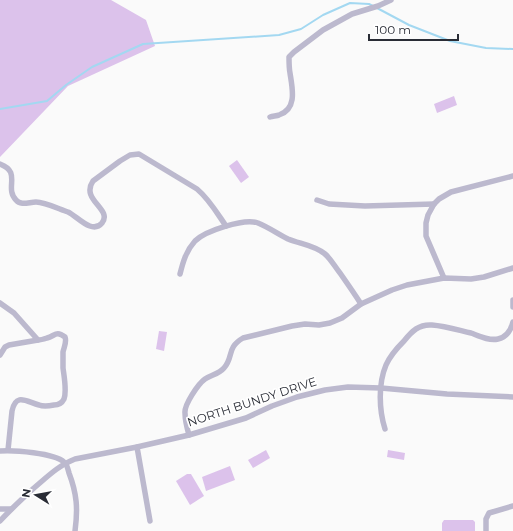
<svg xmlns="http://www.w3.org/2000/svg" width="513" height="531" font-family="Montserrat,sans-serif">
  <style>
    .green { fill: #dcc2eb }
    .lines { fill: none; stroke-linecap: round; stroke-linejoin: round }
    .stream { stroke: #a3d8f1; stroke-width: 2 }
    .minor { stroke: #bcb9ce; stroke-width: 5.5 }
    .labels { text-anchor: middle; stroke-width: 3.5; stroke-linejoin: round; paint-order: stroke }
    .street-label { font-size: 12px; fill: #292c35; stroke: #fff }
  </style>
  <rect width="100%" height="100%" fill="#fafafa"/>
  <g class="green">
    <polygon points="0,0 111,0 146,20 155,46 68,86 0,157"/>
    <polygon points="454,96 457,105 437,113 434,104"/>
    <polygon points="237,160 249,177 241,183 229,166"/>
    <polygon points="159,331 167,332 164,351 156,349"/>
    <polygon points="266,450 270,458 253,468 248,460"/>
    <polygon points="388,450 405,453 404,460 387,457"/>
    <polygon points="230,466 235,480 206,491 202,477"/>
    <polygon points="187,474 191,474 204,496 190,505 176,481"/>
    <polygon points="444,520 473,520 475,522 475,531 442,531 442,523"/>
  </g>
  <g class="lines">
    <g class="stream">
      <polyline points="377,8 409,25 450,41 486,48 513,49"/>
      <polyline points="0,109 47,101 66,85 92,67 143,44 279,35 301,29 323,15 350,3 369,4 373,6"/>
    </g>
    <g class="minor">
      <path d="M270,117C273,116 277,116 279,115C298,109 292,87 290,73C289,68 289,62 289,57L294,52L323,30L352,14L378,6L391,0"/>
      <path d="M0,164C22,172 4,188 16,200C21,206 29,202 36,202C45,202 59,209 68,212C77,216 92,235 102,223C113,209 80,200 93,181L120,161L130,155L139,154L197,189C209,199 217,213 226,226"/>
      <polyline points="317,200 329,204 365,206 434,204"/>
      <path d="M180,274C183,262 186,251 195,241C205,231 244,218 258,223C268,227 278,234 288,239C300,244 314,245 325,254C331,259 335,267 340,273C347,283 354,293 361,304"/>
      <polyline points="444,278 426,236 426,223 428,215 434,204 439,199 451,192 513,176"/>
      <polyline points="513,300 513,307"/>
      <path d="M0,303L14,313L38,340C41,340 44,339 47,338C55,336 56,330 65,337C67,342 64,347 63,352C63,357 63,362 63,368C64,376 67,391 64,399C62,403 59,405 54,405C49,406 44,407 39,405C27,402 16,392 12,411L8,450"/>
      <polyline points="0,355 5,347 9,345 38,340"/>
      <path d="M385,429C379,410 378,384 386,365C390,356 397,348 404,341C412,331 419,324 432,325C445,326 458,330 471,333C479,336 489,341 498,339C507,337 511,330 513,322"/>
      <path d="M189,435C187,428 185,420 185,413C184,405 198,384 205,379C211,375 219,374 224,368C234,357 226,348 243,338L292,326L305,324L319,325L330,323L342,318L361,304L392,290L407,285L444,278L471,279L484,277L513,268"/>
      <polyline points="137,447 150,521"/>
      <path d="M0,451C14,450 54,453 64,462C67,464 68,469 69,473C77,494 78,509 75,531"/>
      <polyline points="0,509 11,509"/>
      <path d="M0,521C11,509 22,499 34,488C47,477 59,465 75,459L137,447L189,435L246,418L272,406L297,397L325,390L348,387L381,388L447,394L513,397"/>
      <polyline points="486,531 486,519 489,513 513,506"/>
    </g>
  </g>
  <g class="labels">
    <g class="street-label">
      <text transform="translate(252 402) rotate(-18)" y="4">NORTH BUNDY DRIVE</text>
    </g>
  </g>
  <g transform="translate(36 495) rotate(281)" stroke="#ffffff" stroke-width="3" paint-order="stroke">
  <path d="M0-3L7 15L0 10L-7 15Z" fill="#292c35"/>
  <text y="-6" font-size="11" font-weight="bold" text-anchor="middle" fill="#292c35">N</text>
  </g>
  <path d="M369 34v6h89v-6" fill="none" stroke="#292c35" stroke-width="2"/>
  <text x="375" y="34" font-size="12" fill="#292c35" stroke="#ffffff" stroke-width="3" paint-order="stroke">100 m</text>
</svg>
